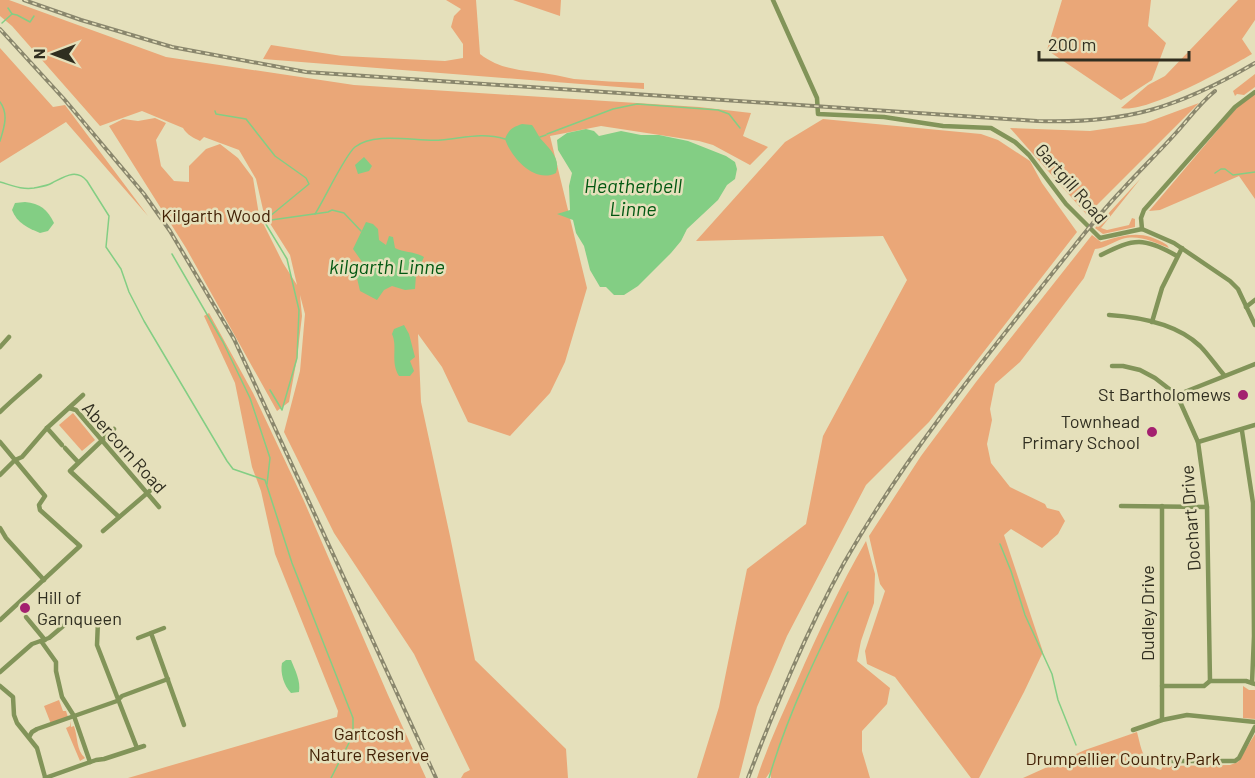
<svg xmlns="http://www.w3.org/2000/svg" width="1255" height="778" font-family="Barlow,sans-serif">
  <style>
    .green { fill: #eaa778 }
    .water { fill: #83ce84 }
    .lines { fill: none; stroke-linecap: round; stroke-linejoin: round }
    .stream { stroke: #83ce84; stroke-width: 1.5 }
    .minor { stroke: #829459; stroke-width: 4.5 }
    .rail-casing { stroke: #8a876d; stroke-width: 4 }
    .rail { stroke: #e5e0bb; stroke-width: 1.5; stroke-dasharray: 4.5; stroke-linecap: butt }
    .poi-dot { fill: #a3206f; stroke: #e5e0bb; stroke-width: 2 }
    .labels { text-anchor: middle; stroke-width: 5; stroke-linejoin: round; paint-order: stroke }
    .street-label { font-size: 18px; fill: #302e20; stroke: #e5e0bb }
    .park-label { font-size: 18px; fill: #432207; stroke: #e5e0bb }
    .poi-label { font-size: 18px; fill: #302e20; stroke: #e5e0bb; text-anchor: end }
    .water-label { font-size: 20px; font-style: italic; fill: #025812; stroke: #e5e0bb }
  </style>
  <rect width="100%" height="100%" fill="#e5e0bb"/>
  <g class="green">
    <path d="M0,0H9L166,57L354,85L699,107L751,113L743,136L768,147L750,165L713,145L699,141L601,126L550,136L587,288L565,362L550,393L510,436L468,422L442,367L418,334L421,402L450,536L475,660L566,749L568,778H461L464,773L470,770L414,654L334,533L284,432L300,371L305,314L300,295L302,316L297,358L289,402L277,411L186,248L109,126L123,119L138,121L155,118L166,123L156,140L161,166L174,181L189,182V166L206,149L220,144L238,158L253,178L259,215L283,263L297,285L290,255L264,214L256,179L239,150L204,137L200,141C194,138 187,135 183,128L142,111L100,126L12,26L0,16Z"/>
    <path d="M446,0H476L480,54C503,72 528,70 555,75C562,76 567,78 574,79C597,81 621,82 644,83V89L263,59L271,45L342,56L445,61L463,58V44L451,27L454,16L461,9Z"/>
    <polygon points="513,0 561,0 560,16"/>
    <polygon points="1062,0 1151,0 1148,26 1166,43 1152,80 1121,100 1047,50"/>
    <path d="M1238,0H1255V20L1242,39L1252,54C1228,68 1146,114 1121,108L1148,85L1165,76Z"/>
    <polygon points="0,48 53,107 65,105 148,216 66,122 0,163"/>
    <polygon points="1255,74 1255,87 1244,95 1237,94 1235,96 1233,91"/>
    <polygon points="1255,94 1255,199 1239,176 1160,210 1149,211 1239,105"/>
    <polygon points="1199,103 1087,215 1010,128 1090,131 1145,123"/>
    <polygon points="823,119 981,134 998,140 1030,161 1042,183 1077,232 929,422 866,485 787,636 757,707 739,778 697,778 719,707 747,569 806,524 823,436 907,280 883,236 696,241 785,142"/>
    <polygon points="1141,178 1101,228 1107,230 1129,225 1132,218 1135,219 1135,227 1103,234 1095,228"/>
    <path d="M1092,235L1101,242C1128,234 1143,230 1167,245L1169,248C1154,242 1138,234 1122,239C1113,242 1105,248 1095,249L1084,278L1020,362L995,384L990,409L992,420L987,444L991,463L1010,487L1045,504L1047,508L1059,511L1065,521L1058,534L1042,548L1011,529L1004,535L1043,652L1024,692L979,778H971L895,677L867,664L865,651L885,591L880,584L869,536L921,456L976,382Z"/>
    <polygon points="209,313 253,393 304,501 388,695 426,778 128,778 337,717 338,711 275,554 261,491 252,467 235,383 204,316"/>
    <polygon points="73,413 95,440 82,451 59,425"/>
    <path d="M866,541L875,574L874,603L861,641L857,661L890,688L887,704L862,731V751L870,778H771L770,772L766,778H757C768,744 783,713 797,681C818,633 840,586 866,541Z"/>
    <polygon points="1243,686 1249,690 1255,690 1255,719 1243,718"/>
    <polygon points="59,700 63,711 66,711 68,717 51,724 44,706"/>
    <path d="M70,721L71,727L74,726C78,737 76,750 85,758L80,761L66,728L70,726Z"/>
    <path d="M1137,732C1141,747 1143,766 1161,770L1163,766L1230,765L1238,762L1255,734V778H1023L1085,750Z"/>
  </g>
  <g class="water">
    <path d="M522,124L532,125C535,129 537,133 540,138C549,149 561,157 556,173C534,184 511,157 505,139C508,130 513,127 522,124Z"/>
    <polygon points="586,129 594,131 599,136 621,131 641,135 659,135 688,141 726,156 735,162 737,169 735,179 727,185 718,200 687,229 681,241 671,253 638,286 624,295 614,295 606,287 600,287 590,270 584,246 576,233 573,220 557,214 570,210 569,186 572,173 558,150 557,140 567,133"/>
    <polygon points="364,157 372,166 369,171 358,174 355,165"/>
    <path d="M25,202C40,203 48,210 54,223L48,231L40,233C28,228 17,223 12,210L15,203Z"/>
    <path d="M366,222L373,224L378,229L379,240L386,245L389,236L393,237L395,248C404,253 414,251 424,257L416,275L415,289L405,290L392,286L384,290L377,300L360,291L353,261L365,266L353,249Z"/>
    <path d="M404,325L409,334L415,357L410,361L414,371L410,376H399C390,361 398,347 392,334L394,329Z"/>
    <path d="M286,660H291C295,670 301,681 299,692L291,693C284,686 280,673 282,663Z"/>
  </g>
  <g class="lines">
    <g class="stream">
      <polyline points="8,8 12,14"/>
      <polyline points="2,23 12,14 17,15 30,22 34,16"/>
      <path d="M0,102C9,114 4,128 0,141"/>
      <polyline points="215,111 216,114 246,119 275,156 306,178 309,184 264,221 287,259 299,310 297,358 282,410 270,390"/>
      <polyline points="547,134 613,109 637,104 718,110 729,114 740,128"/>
      <polyline points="540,137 546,135"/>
      <polyline points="1215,173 1221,169 1225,169 1233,175 1255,172"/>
      <path d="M0,182C11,185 22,190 34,188C39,187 47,186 52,183C64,177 76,168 87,181L109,216L106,247L121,269L129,292L144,321L227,461L233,469L265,480L292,563L353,718V735L331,778"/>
      <path d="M315,214C324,200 345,155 355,147C375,131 417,142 441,140C464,138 482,132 505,139"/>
      <polyline points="264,221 328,212 332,210 344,213 361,231"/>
      <polyline points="172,254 223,342 250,398 270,458 267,484"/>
      <polyline points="1000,544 1011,571 1025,615 1052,674 1058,700 1076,745"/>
      <path d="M769,778C788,713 818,652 848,592"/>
    </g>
    <g class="minor">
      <polyline points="773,0 817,98 818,114 884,117 943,126 991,128 1015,142 1029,155 1066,204 1100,238 1142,229"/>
      <polyline points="1142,229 1141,218 1144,210 1235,107 1255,92"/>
      <polyline points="1142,229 1174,243 1230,281 1238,289 1255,325"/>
      <path d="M1101,255C1134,238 1144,237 1177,256"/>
      <polyline points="1246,307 1255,300"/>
      <path d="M1109,315C1140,317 1177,324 1200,346C1209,355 1216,366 1224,375"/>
      <polyline points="1152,322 1162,288 1182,248"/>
      <polyline points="0,347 9,337"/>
      <polyline points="1112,366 1123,366 1140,370 1155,378 1177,395 1198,442 1207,507 1210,681"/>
      <polyline points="1177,395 1255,364"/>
      <polyline points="69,408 76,410 159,507"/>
      <path d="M0,412C13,399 27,388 40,376"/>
      <polyline points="47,428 62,445"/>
      <polyline points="114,429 70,471 119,517"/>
      <polyline points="1242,431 1253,503 1254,636 1252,683"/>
      <polyline points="0,442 45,496 39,505 40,510 80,546 0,620"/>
      <polyline points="1198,442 1255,425"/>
      <polyline points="65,448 78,462"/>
      <polyline points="0,475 15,460 22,457 47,428 83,395"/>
      <polyline points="1121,506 1207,507"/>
      <polyline points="1162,506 1162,720"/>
      <polyline points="0,528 6,538 44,580"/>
      <polyline points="103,531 159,483"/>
      <polyline points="26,617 45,640"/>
      <polyline points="151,633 184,725"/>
      <polyline points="138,638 164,628"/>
      <polyline points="41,641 56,662 56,671 62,697 74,716 90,762"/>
      <polyline points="0,672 32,644 49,638 68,622 98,621 97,645 137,748"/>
      <polyline points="0,686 13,697 14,715 17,723 37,748 45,777"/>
      <polyline points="1162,686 1204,686 1210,681 1246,681 1255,684"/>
      <polyline points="1133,730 1162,720 1187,715 1255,722"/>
      <polyline points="29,737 32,732 37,729 117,701 122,696 168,679"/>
      <polyline points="1158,761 1235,761 1239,758 1255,727"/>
      <polyline points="45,778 96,760 104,759 144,746"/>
    </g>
    <g class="rail-casing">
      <g id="rail">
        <path d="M24,0L81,20L172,47L306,72L1037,121C1126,124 1178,108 1255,63"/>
        <polyline points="0,29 64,99 144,194 170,231 234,339 436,778"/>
        <path d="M748,778C776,705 806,632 844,563C904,458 980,364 1055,270C1077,243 1098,215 1122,190C1139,171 1158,153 1175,134C1188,120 1199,104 1215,91"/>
      </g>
    </g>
    <use href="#rail" class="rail"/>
  </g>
  <g class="poi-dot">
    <circle cx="1243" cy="395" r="6"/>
    <circle cx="1152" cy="432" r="6"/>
    <circle cx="25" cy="608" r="6"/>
  </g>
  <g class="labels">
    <g class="street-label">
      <text transform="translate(1071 184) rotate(49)" y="6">Gartgill Road</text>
      <text transform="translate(124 448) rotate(48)" y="6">Abercorn Road</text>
      <text transform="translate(1191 518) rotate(-94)" y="6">Dochart Drive</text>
      <text transform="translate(1148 613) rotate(-90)" y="6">Dudley Drive</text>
    </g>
    <g class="park-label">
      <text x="216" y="222">Kilgarth Wood</text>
      <text x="369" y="740">Gartcosh<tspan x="369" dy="21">Nature Reserve</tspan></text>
      <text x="1123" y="765">Drumpellier Country Park</text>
    </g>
    <g class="poi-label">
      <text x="1231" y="401">St Bartholomews</text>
      <text x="1140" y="428">Townhead<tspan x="1140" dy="21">Primary School</tspan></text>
      <text x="37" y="604" text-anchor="start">Hill of<tspan x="37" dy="21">Garnqueen</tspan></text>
    </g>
    <g class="water-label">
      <text x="633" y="193">Heatherbell<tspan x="633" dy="23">Linne</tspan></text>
      <text x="387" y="274">kilgarth Linne</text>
    </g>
  </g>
  <g transform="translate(54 54) rotate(270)" stroke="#e5e0bb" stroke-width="4.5" paint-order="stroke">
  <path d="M0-4.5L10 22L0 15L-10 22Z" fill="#302e20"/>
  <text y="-9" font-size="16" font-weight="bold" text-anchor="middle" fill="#302e20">N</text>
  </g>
  <path d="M1039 51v9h150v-9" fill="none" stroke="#302e20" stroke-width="3"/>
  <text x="1048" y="51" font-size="18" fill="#302e20" stroke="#e5e0bb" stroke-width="4.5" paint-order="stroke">200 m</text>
</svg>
